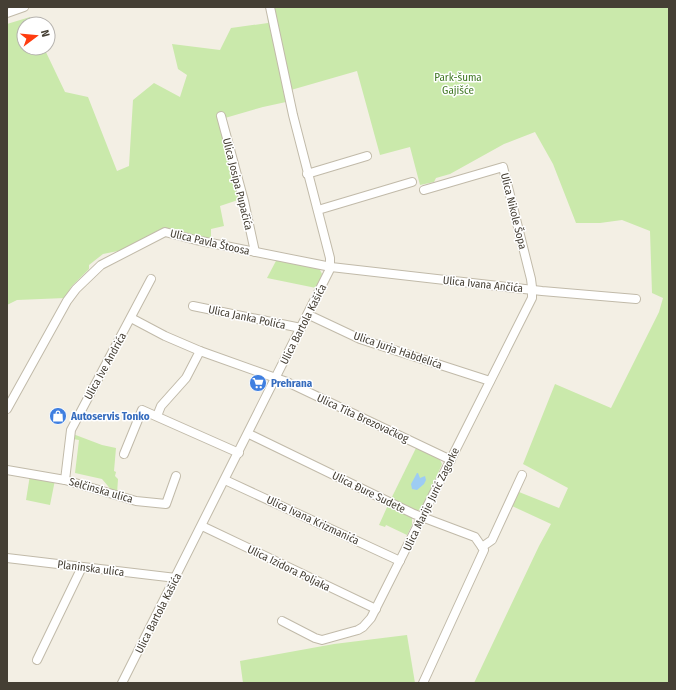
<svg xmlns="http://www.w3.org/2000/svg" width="676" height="690" font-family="'Fira Sans Condensed',sans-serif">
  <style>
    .green { fill: #cae9ab }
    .water { fill: #9dccf3 }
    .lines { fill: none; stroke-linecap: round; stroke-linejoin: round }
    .minor-casing { stroke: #c1baa9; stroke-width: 10 }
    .minor { stroke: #fff; stroke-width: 8 }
    .labels { text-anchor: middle; stroke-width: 3; stroke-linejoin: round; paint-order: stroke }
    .park-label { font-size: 11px; fill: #417825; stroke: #fff }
    .street-label { font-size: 11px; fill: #453f34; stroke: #fff }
    .shop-label { font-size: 11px; font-weight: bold; fill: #366cbe; stroke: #fff; text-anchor: start }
  </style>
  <rect width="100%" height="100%" fill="#f3efe4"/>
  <g class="green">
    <polygon points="267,7 669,7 669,683 474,683 539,546 551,524 512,506 519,492 559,508 568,488 523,464 555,384 611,408 659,312 663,298 652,293 650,231 622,220 600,223 576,223 553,164 535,132 504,144 450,174 436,178 434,182 420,185 410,147 380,155 357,71 291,90 283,90 286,102 263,107 225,118 223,112 219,113 241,199 220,206 224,226 211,229 211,239 168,228 159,230 123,250 103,254 89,265 89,269 71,287 65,298 17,300 7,305 7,24 30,17 33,24 24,24 24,48 44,48 65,92 88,97 117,171 129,166 133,100 154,83 180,97 187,75 178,69 172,44 220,50 231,28 268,23"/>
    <polygon points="277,259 319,268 322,274 316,288 267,278"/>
    <polygon points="73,434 102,445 116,448 114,471 116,472 115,476 118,479 117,494 113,492 102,479 75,473 79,440 73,439"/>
    <polygon points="416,448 439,458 442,464 424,505 422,509 417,511 391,499"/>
    <polygon points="30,475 55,480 50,505 26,500"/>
    <polygon points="388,505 409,515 412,518 412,525 407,535 386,525 385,527 379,525"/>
    <polygon points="407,635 415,683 243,683 240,661 334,644"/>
  </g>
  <polygon class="water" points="417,473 418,473 420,478 425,476 426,480 424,484 417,490 412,489 411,484"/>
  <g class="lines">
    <g class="minor-casing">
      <g id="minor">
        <polyline points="7,13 24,7"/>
        <polyline points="221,116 244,201 255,252"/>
        <polyline points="307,174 367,156"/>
        <polyline points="318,210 412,182"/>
        <polyline points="193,306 301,328"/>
        <polyline points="309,315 360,339 490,381"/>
        <polyline points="131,318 165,336 200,351 287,382 451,460"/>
        <polyline points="7,409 67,301 76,289 101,265 165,232 196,240 331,267 542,291 636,299"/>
        <polyline points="157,416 161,406 186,378 200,351"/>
        <polyline points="249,434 414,514 475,537 484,550 423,683"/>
        <polyline points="124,454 142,410 239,453"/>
        <polyline points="7,470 65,480 136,501 166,504 176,476"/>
        <polyline points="65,480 71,430 151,279"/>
        <polyline points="225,480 400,561"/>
        <polyline points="202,526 376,609"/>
        <polyline points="482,547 492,540 522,475"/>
        <polyline points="7,558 176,578"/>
        <polyline points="282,621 315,638 322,640 358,630 363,627 371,618 532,298 532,287 531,279 503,167 424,190"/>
        <polyline points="37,660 82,567"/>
        <polyline points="122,683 330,269 330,258 293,115 270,7"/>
      </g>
    </g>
    <use href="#minor" class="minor"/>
  </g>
  <defs>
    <g id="supermarket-disc" transform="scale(0.9)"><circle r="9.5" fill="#3f7fe0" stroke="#fff"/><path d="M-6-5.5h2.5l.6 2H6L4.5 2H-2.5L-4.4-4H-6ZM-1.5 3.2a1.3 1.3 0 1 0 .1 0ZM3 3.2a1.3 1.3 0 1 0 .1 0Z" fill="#fff"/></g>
    <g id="shop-disc" transform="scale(0.9)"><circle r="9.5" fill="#3f7fe0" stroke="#fff"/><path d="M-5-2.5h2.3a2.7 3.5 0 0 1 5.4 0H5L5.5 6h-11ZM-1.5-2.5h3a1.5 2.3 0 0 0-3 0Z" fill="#fff"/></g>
  </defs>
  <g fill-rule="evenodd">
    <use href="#supermarket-disc" x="258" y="383"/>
    <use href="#shop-disc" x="58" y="416"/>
  </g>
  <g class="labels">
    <g class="park-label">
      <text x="458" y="81">Park-šuma<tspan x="458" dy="13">Gajišće</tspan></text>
    </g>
    <g class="street-label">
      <text transform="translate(238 184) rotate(76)" y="4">Ulica Josipa Pupačića</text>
      <text transform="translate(514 211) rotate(76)" y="4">Ulica Nikole Šopa</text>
      <text transform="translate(210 242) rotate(13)" y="4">Ulica Pavla Štoosa</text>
      <text transform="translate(483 284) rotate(6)" y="4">Ulica Ivana Ančića</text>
      <text transform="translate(247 317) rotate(12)" y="4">Ulica Janka Polića</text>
      <text transform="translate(303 324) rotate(-63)" y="4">Ulica Bartola Kašića</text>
      <text transform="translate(398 350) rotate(19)" y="4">Ulica Jurja Habdelića</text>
      <text transform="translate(105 366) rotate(-61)" y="4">Ulica Ive Andrića</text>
      <text transform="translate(363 418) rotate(25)" y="4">Ulica Tita Brezovačkog</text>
      <text transform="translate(101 490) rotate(16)" y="4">Selčinska ulica</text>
      <text transform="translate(369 492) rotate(26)" y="4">Ulica Đure Sudete</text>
      <text transform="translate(431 499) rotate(-64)" y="4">Ulica Marije Jurić Zagorke</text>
      <text transform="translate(313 520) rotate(25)" y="4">Ulica Ivana Krizmanića</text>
      <text transform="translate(91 568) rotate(7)" y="4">Planinska ulica</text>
      <text transform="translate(289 568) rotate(26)" y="4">Ulica Izidora Poljaka</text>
      <text transform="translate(158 613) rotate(-63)" y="4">Ulica Bartola Kašića</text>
    </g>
    <g class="shop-label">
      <text x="271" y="387">Prehrana</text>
      <text x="71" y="420">Autoservis Tonko</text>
    </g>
  </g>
  <rect width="676" height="690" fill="none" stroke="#453f34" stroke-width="16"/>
  <g transform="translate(36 36) rotate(74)"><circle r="19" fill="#ffffff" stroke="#b5b2ae"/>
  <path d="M0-3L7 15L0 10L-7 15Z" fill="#ff3c0f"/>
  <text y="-6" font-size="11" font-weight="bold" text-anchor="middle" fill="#453f34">N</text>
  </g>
</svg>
